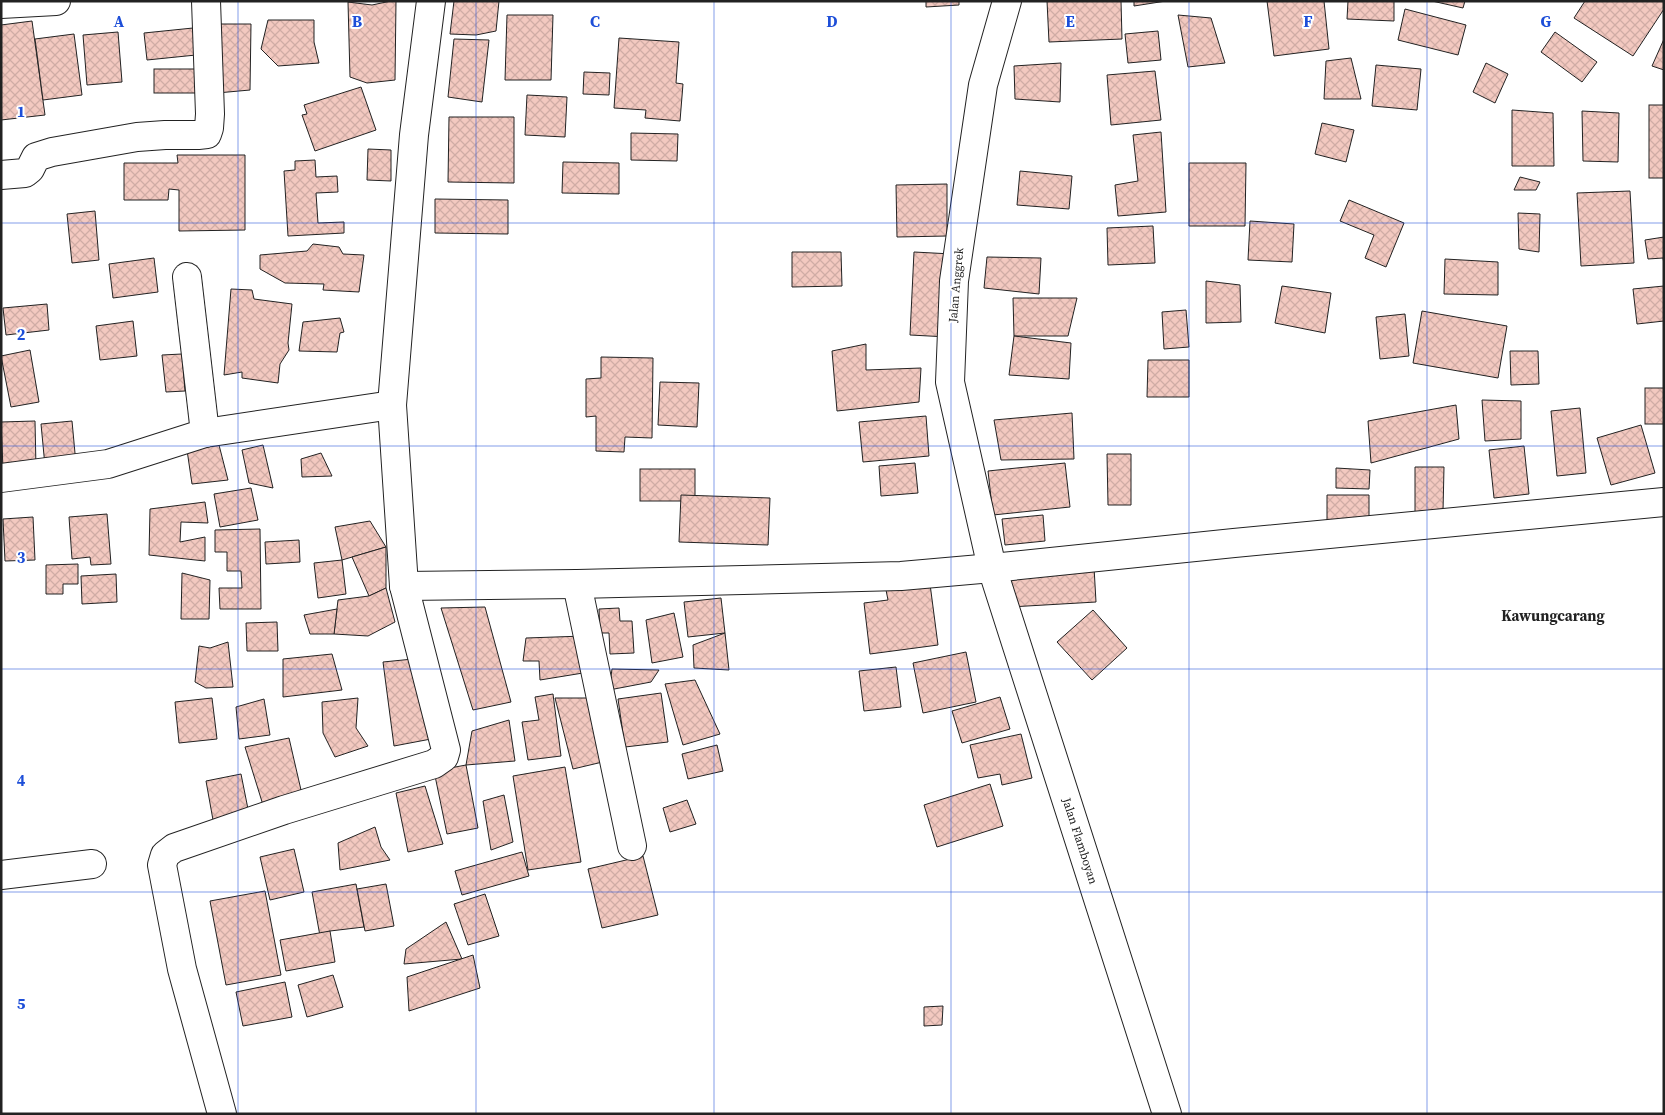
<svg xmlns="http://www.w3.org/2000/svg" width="1665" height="1115" font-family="'Source Serif 4',serif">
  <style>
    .building { fill: url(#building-cross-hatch); stroke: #222 }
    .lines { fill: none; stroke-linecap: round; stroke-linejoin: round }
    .minor-casing { stroke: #222; stroke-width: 30 }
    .minor { stroke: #fff; stroke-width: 28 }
    .grid { fill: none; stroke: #1d4ed8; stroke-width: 1; stroke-opacity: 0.55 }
    .labels { text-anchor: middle; stroke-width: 4; stroke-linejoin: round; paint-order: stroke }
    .street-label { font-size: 12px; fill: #222; stroke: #fff }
    .quarter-label { font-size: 15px; font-weight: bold; fill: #222; stroke: #fff }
    .grid-label { font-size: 16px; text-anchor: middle; font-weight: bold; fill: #1d4ed8; stroke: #fff; stroke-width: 4; stroke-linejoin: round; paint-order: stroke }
  </style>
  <defs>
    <pattern id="building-cross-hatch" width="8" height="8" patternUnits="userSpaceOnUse" patternTransform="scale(1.25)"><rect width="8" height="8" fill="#f3c9c0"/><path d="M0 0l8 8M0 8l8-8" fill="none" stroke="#d0aca5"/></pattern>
  </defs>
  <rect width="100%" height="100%" fill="#fff"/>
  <g class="building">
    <polygon points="391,1 396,1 395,80 367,83 350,77 348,2 372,5"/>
    <polygon points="454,1 499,1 496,31 476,35 450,34"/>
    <polygon points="926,1 959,1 959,5 926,7"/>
    <polygon points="1047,1 1121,1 1122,39 1049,42"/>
    <polygon points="1134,1 1166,1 1134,6"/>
    <polygon points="1267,1 1324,1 1329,49 1274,56"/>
    <polygon points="1348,1 1394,1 1394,21 1347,19"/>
    <polygon points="1432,1 1465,1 1463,8"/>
    <polygon points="1585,1 1664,1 1664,9 1633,56 1574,18"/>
    <polygon points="1405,9 1466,25 1458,55 1398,40"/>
    <polygon points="507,15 553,15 551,80 505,80"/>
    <polygon points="1178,15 1211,18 1225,63 1188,67"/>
    <polygon points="268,20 314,20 314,42 319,63 278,66 261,49"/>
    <polygon points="32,21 45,115 1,120 1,25"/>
    <polygon points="214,24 251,24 250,90 217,93"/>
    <polygon points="193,28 196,55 147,60 144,33"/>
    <polygon points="1158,31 1161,60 1128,63 1125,34"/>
    <polygon points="118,32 122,82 87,85 83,35"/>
    <polygon points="1555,32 1597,62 1582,82 1541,52"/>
    <polygon points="74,34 82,95 43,100 35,39"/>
    <polygon points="619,38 679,42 676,83 683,84 680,121 645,118 646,110 614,108"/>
    <polygon points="454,39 489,40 482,102 448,97"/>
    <polygon points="1664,39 1664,70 1652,66"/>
    <polygon points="1351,58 1361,99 1324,99 1326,61"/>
    <polygon points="1061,63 1060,102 1015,99 1014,66"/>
    <polygon points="1486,63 1508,74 1495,103 1473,92"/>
    <polygon points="1376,65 1421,69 1417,110 1372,106"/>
    <rect x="154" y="69" width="43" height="24"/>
    <polygon points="1155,71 1161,120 1111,125 1107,75"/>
    <polygon points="584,72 610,73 609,95 583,94"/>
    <polygon points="361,87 376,130 315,151 302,115 307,114 304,105"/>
    <polygon points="527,95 567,97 565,137 525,135"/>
    <rect x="1649" y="105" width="15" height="73"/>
    <polygon points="1512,110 1553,113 1554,166 1512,166"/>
    <polygon points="1582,111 1619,113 1618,162 1583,161"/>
    <polygon points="449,117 514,117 514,183 448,182"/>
    <polygon points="1322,123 1354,130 1346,162 1315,154"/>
    <polygon points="1161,132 1166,212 1118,216 1115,185 1138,181 1133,135"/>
    <polygon points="631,133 678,134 677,161 631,160"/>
    <polygon points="368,149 391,150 391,181 367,180"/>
    <polygon points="177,155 245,155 245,230 179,231 179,190 169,189 168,200 124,200 124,163 178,163"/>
    <polygon points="315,160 316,177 337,176 338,192 316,193 318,223 344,222 344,233 288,236 284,171 295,170 295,161"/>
    <polygon points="563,162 619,163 619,194 562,193"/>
    <polygon points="1189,163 1246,163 1245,226 1189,226"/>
    <polygon points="1020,171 1072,176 1069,209 1017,205"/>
    <polygon points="1520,177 1540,182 1536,190 1514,190"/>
    <polygon points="947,184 947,236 897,237 896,185"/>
    <polygon points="1630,191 1634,263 1581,266 1577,193"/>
    <polygon points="435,199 508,200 508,234 435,233"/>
    <polygon points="1349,200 1404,223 1386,267 1365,258 1374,235 1340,221"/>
    <polygon points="95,211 99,260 72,263 67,214"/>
    <polygon points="1518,213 1540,214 1539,252 1519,249"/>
    <polygon points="1250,221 1294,224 1292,262 1248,260"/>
    <polygon points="1153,226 1155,263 1108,265 1107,228"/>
    <polygon points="1664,237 1664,264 1663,258 1648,259 1645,240"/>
    <polygon points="313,244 339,247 343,254 364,255 359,292 323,290 324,284 285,283 260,269 260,255 307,251"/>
    <polygon points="792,252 841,252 842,286 792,287"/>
    <polygon points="914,252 952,254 948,337 910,335"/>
    <polygon points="987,257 1041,258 1039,294 984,288"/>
    <polygon points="154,258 158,292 113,298 109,264"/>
    <polygon points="1445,259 1498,262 1498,295 1444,294"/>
    <polygon points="1206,281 1240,285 1241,322 1206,323"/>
    <polygon points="1282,286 1331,293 1325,333 1275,323"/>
    <polygon points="1664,286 1664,321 1637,324 1633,289"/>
    <polygon points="231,289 252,290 254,299 292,304 288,343 289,350 280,364 278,383 242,378 242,372 224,375"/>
    <polygon points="1013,298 1077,298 1068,336 1014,336"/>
    <polygon points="47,304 49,330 6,335 3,308"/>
    <polygon points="1186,310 1189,347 1164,349 1162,312"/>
    <polygon points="1422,311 1507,326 1498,378 1413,363"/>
    <polygon points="1405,314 1409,356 1380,359 1376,317"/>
    <polygon points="340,318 344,332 340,333 337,352 299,351 303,322"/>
    <polygon points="133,321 137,356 100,360 96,326"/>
    <polygon points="1014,336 1071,343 1069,379 1009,375"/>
    <polygon points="866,344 866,370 921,368 919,402 837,411 832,351"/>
    <polygon points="30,350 39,402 11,407 1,356"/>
    <polygon points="1510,351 1538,351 1539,384 1511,385"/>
    <polygon points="182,354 185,391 166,392 162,355"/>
    <polygon points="601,357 653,358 652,438 625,437 624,452 596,451 596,416 586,417 586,379 601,378"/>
    <polygon points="1148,360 1189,360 1189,397 1147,397"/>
    <polygon points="660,382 699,383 697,427 658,425"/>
    <rect x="1645" y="388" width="19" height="36"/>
    <polygon points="1482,400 1521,401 1521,439 1485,441"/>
    <polygon points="1456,405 1459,439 1371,463 1368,421"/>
    <polygon points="1580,408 1586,473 1557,476 1551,411"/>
    <polygon points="1072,413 1074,459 1001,460 994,420"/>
    <polygon points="926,416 929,456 863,462 859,422"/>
    <polygon points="35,421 36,468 3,469 1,422"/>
    <polygon points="72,421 76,464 45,466 41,424"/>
    <polygon points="1641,425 1655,473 1611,485 1597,438"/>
    <polygon points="219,445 228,480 192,484 187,450"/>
    <polygon points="263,445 273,488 249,483 242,450"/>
    <polygon points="1524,446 1529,494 1494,498 1489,450"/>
    <polygon points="321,453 332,476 302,477 301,459"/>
    <polygon points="1107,454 1131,454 1131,505 1108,505"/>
    <polygon points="915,463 918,493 881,496 879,466"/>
    <polygon points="1065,463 1070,507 993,515 988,471"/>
    <polygon points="1415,467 1444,467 1443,512 1415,512"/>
    <polygon points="1336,468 1370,470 1369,489 1336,488"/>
    <rect x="640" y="469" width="55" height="32"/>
    <polygon points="251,488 258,520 220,527 214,494"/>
    <polygon points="681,495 770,498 768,545 679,542"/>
    <polygon points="1327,495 1369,495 1369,519 1327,520"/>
    <polygon points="205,502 208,523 181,522 180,542 205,537 205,561 149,555 150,509"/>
    <polygon points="107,514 111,564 91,565 90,557 72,559 69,517"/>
    <polygon points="1043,515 1045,541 1005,545 1002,519"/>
    <polygon points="33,517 35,560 5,561 3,519"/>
    <polygon points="370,521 386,547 342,560 335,527"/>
    <polygon points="260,529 261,609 220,609 219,588 242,588 241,571 227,571 227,552 215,552 215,530"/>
    <polygon points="299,540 300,562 266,564 265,542"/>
    <polygon points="386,547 386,588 369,596 352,557"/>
    <polygon points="342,560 346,594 318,598 314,563"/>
    <polygon points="78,564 78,584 63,584 63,594 46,594 46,565"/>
    <polygon points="1094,567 1096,602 1010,607 1008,572"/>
    <polygon points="182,573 210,580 209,619 181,619"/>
    <polygon points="116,574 117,602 82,604 81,576"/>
    <polygon points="930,584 938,645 870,654 864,603 888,600 886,590"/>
    <polygon points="386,588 395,622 368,636 334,634 338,600 369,596"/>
    <polygon points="721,598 725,633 688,637 684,602"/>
    <polygon points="485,607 511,702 473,710 441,608"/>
    <polygon points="619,608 620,621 632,621 634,653 610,654 609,633 600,633 599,609"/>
    <polygon points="337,609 334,634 310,634 304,615"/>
    <polygon points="1093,610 1127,648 1092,680 1057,642"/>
    <polygon points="674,613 683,657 652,663 646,620"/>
    <polygon points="277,622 278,651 247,651 246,623"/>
    <polygon points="725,633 729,670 694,668 693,645"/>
    <polygon points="584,636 583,673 540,680 539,661 523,661 526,638"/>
    <polygon points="228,642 233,687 206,688 195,682 199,646 210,648"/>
    <polygon points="966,652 976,702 923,713 913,663"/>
    <polygon points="332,654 342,690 283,697 283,659"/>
    <polygon points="413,659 431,739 394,746 383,662"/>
    <polygon points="896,667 901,707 864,711 859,671"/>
    <polygon points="612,669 659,670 651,682 609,690"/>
    <polygon points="695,680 720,734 683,745 665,684"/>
    <polygon points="661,693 668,742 625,747 618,699"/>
    <polygon points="553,694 561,756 528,760 522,722 539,720 535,697"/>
    <polygon points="1000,697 1010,729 962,743 952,711"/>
    <polygon points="212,698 217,739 179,743 175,702"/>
    <polygon points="358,698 356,728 368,746 335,757 323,733 322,702"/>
    <polygon points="555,698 596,698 611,760 573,769"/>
    <polygon points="264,699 270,735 239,739 236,707"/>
    <polygon points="509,720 515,761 466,765 472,731"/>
    <polygon points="1021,734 1032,778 1002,785 1000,774 978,778 970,745"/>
    <polygon points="289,738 301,790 263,805 245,747"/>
    <polygon points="717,745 723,771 688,779 682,754"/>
    <polygon points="466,765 478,828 447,834 434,771"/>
    <polygon points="565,767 581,862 528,870 513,776"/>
    <polygon points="241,774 249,814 213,820 206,781"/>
    <polygon points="990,784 1003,826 937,847 924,805"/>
    <polygon points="425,786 443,844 408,852 396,793"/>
    <polygon points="504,795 513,842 491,850 483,801"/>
    <polygon points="687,800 696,824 670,832 663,808"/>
    <polygon points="375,827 381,847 390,860 340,870 338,843"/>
    <polygon points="294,849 304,892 270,900 260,857"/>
    <polygon points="522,852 529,876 462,895 455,871"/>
    <polygon points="643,856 658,915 602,928 588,869"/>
    <polygon points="356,884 364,927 330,931 320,936 312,892"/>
    <polygon points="386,884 394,926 365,931 357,889"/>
    <polygon points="265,891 281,975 226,985 210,901"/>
    <polygon points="485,894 499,936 468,945 454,904"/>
    <polygon points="446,922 462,959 404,964 406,949"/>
    <polygon points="330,931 335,962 286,971 280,940"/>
    <polygon points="473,955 480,988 409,1011 407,977"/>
    <polygon points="333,975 343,1007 307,1017 298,985"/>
    <polygon points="285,982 292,1017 243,1026 236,992"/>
    <polygon points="943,1006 942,1025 924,1026 924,1007"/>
  </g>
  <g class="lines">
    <g class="minor-casing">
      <g id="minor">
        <polyline points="1007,1 983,85 954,281 950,382 992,568 1167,1114"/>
        <polyline points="1,4 56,1"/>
        <polyline points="1,175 25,173 30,169 36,157 52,152 137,137 165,135 198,135 207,134 209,128 210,114 206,1"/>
        <polyline points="187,277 205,433"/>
        <polyline points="1,478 108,464 205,433 392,405"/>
        <polyline points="577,584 632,846"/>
        <polyline points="404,586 577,584 901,576 992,568 1234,543 1664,502"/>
        <polyline points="1,875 92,864"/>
        <polyline points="222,1114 182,969 162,865 165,855 174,848 284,810 434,764 444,757 446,750 404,586 392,405 414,135 431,1"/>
      </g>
    </g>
    <use href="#minor" class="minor"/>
  </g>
  <path class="grid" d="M238,1V1114M476,1V1114M714,1V1114M951,1V1114M1189,1V1114M1427,1V1114M1,223H1664M1,446H1664M1,669H1664M1,892H1664"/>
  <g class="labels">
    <g class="street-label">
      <text transform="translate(956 285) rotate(-85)" y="4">Jalan Anggrek</text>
      <text transform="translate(1080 841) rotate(72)" y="4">Jalan Flamboyan</text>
    </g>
    <g class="quarter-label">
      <text x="1553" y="621">Kawungcarang</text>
    </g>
  </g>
  <g class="grid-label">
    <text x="119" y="27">A</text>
    <text x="357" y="27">B</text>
    <text x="595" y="27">C</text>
    <text x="832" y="27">D</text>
    <text x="1070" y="27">E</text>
    <text x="1308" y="27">F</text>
    <text x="1546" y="27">G</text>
    <text x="21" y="117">1</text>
    <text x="21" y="340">2</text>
    <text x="21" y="563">3</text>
    <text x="21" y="786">4</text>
    <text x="21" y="1009">5</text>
  </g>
  <rect width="1665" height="1115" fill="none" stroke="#222222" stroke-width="5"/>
</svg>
